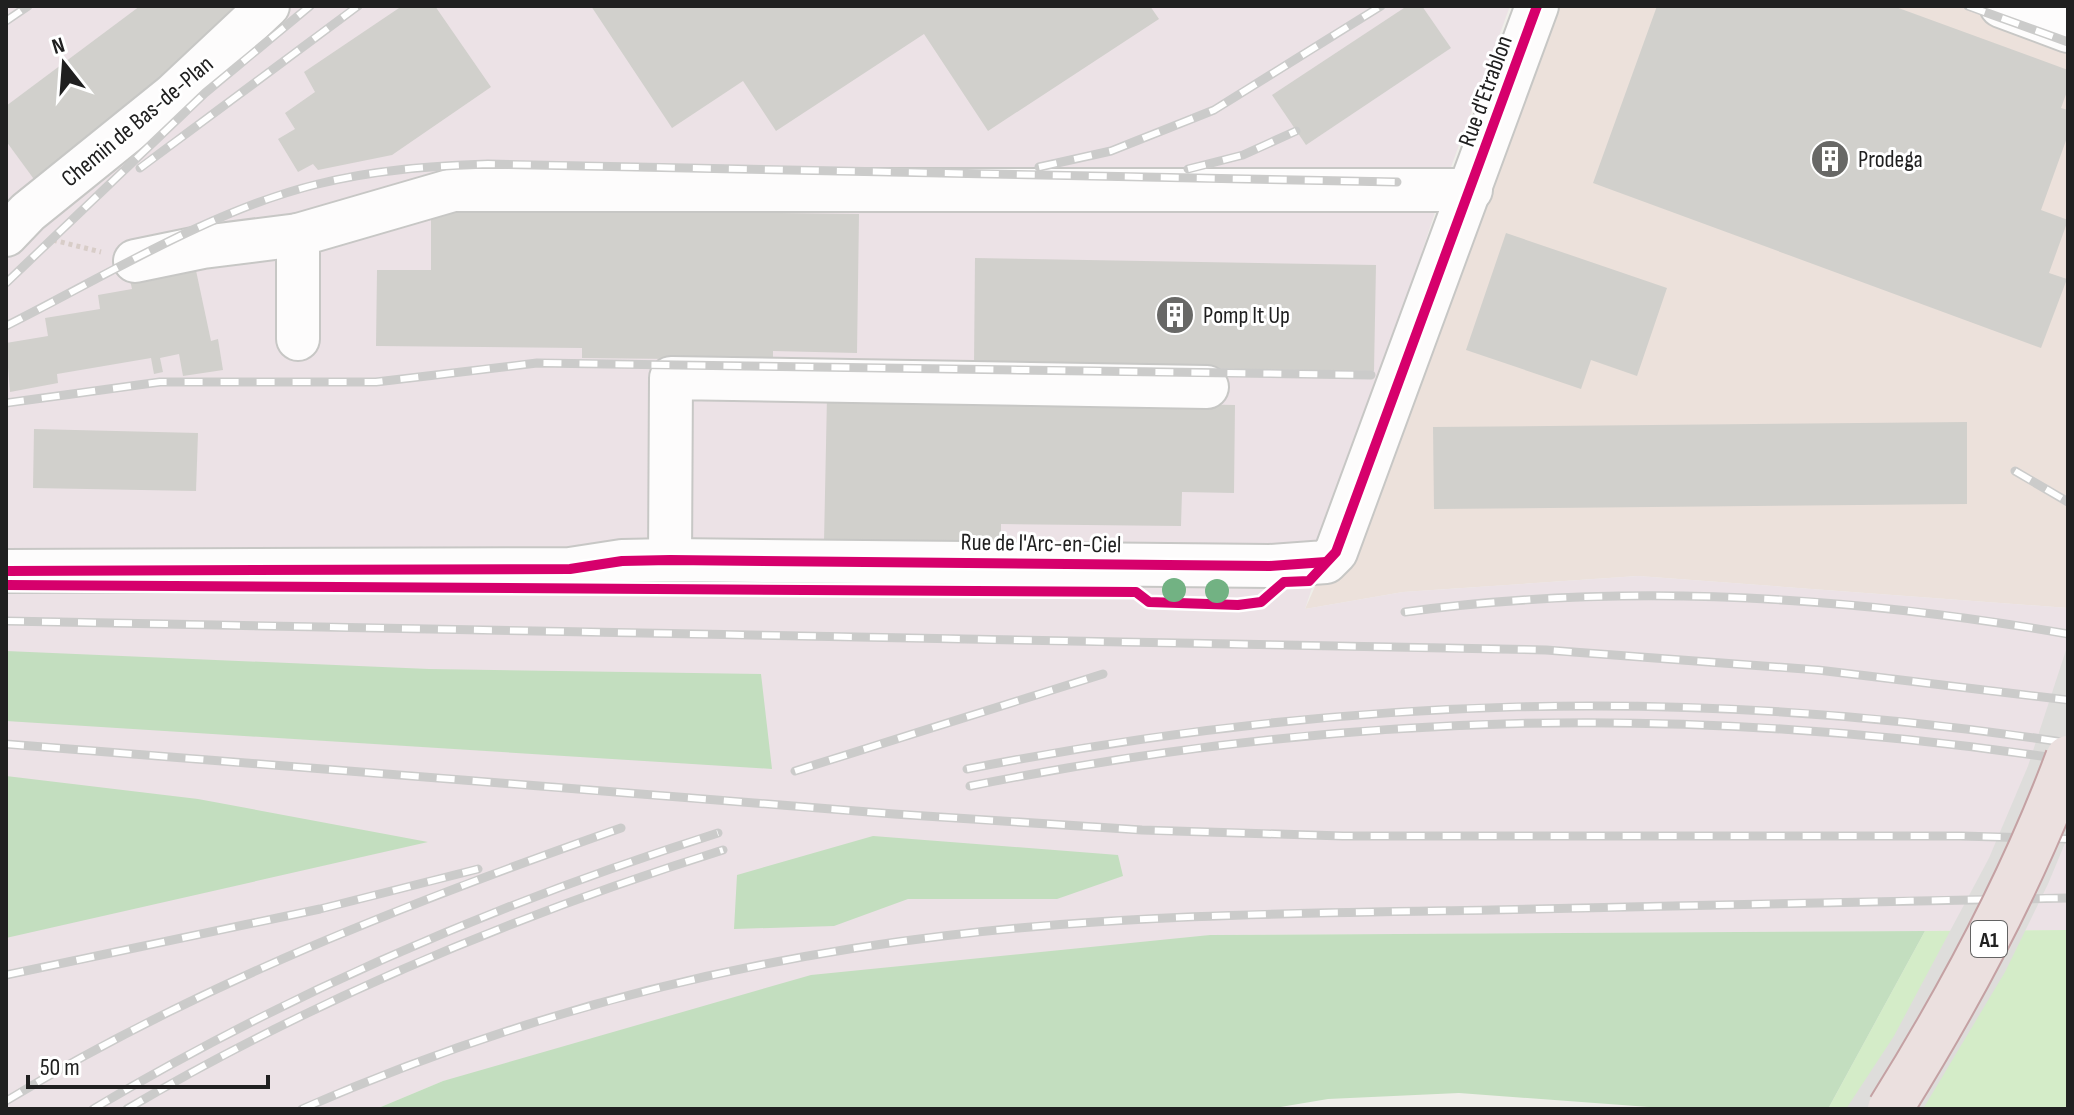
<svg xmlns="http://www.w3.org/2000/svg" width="2074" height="1115" font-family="'Sofia Sans Condensed',sans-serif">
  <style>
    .commercial { fill: #ece1db }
    .industrial { fill: #ece2e6 }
    .grass { fill: #d4ecc8 }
    .forest { fill: #c3debf }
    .pier { fill: #dedddb }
    .building { fill: #d1d0cc }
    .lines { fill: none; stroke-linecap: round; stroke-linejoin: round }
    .minor-casing { stroke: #c7c7c5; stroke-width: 46 }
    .path { stroke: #d8cdc8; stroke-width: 5; stroke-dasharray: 4 4; stroke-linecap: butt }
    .minor { stroke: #fdfcfc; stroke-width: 42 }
    .rail-casing { stroke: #cbcbca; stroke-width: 9 }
    .rail { stroke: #fff; stroke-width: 6; stroke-dasharray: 18; stroke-linecap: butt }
    .highway-bridge-casing { stroke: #c4a1a3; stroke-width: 48; stroke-linecap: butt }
    .highway-bridge { stroke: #ebe0df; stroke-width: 44 }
    .cycleway-casing { stroke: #fff; stroke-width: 15 }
    .cycleway { stroke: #d6006c; stroke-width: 10 }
    .tree { fill: #72b283 }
    .labels { text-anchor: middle; stroke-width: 6; stroke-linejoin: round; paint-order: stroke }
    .shield { fill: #fff; stroke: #636363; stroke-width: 2 }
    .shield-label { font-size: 22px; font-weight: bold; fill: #202020 }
    .street-label { font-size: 24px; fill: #202020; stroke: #fff }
    .poi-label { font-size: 24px; fill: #202020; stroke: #fff; text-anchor: start }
  </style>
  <rect width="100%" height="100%" fill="#efeee9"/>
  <polygon class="commercial" points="1557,6 2068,6 2068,608 1638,576 1403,592 1305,609 1474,232"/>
  <polygon class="industrial" points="6,6 1510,6 1440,197 1305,609 1403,592 1638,576 2068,608 2068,930 1210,935 443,1081 376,1109 6,1109"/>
  <polygon class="grass" points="2068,930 2068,1109 1828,1109 1925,931"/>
  <g class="forest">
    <polygon points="6,651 429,669 761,674 772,769 6,721"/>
    <polygon points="6,776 198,799 428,842 6,938"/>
    <polygon points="873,836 1118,855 1123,876 1057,899 908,899 834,926 734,929 737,875"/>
    <polygon points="1925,931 1828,1109 1676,1109 1459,1093 1328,1099 1268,1109 376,1109 443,1081 811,975 1210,935"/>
  </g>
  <polygon class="pier" points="2068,644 2068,836 2048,884 2005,972 1923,1109 1846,1109 1894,1036 1989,858 2028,766"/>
  <g class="building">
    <polygon points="140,6 244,6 85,150 36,182 6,141 6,106"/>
    <polygon points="402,6 435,6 491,87 392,155 318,170 313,164 298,172 278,139 295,129 285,113 315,92 304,72"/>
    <polygon points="591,6 1150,6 1159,19 988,131 924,34 776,131 743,81 672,128"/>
    <polygon points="1407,6 1422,6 1451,48 1306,145 1272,95"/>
    <polygon points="1657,6 1893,6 2068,70 2068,89 2061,108 2068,110 2068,135 2041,210 2068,220 2049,273 2067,279 2041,348 1593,183"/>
    <polygon points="431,209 859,214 857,353 773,351 773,360 582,358 582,348 376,346 377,270 431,270"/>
    <polygon points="1506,233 1667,288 1637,376 1591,360 1581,389 1466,350"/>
    <polygon points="975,258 1376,265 1374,371 974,365"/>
    <polygon points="194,261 211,341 218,339 223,370 183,376 179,354 160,358 163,372 154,374 151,358 57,374 58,383 10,392 6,343 48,336 45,318 100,309 98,295 132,289 130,280"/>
    <polygon points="827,396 1235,405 1234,493 1182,492 1181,526 1001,524 1001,545 824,542"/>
    <polygon points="1967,422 1967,504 1434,509 1433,427"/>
    <polygon points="34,429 198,433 196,491 33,488"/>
  </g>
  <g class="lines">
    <g class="minor-casing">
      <g id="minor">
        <polyline points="2001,6 2068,31"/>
        <polyline points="6,235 28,212 173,95 268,6"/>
        <polyline points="135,261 203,247 298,235"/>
        <polyline points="298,339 298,235 453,190 1471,190"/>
        <polyline points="670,560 671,378 1207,387"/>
        <polyline points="6,571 570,569 622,561 670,560 1270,566 1326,562 1336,552 1537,6"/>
      </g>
    </g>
    <polyline class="path" points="53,240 101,252"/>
    <use href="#minor" class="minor"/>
    <g class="rail-casing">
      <g id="rail">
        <polyline points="1968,6 2068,42"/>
        <polyline points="6,21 28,6"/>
        <polyline points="1039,167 1111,151 1214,110 1381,6"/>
        <polyline points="140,168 358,6"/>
        <polyline points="1188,169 1243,155 1296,131"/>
        <polyline points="6,283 205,93 310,6"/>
        <path d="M6,326C104,277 211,210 318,184C374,170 430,166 488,164L1397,182"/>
        <polyline points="6,403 160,382 376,382 537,363 1371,375"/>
        <polyline points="2015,471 2068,502"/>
        <path d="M1405,612C1625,582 1849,596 2068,634"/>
        <polyline points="6,621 1546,650 1818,670 2068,700"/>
        <polyline points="6,744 894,814 1142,830 1343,836 1961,836 2068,839"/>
        <path d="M967,769C1340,696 1692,685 2068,743"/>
        <polyline points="795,771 1103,674"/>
        <path d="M970,786C1344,711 1691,703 2068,760"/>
        <polyline points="6,975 320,909 478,869"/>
        <path d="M6,1101C199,984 410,902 621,828"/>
        <path d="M93,1109C290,992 500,902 718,833"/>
        <path d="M127,1109C315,999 516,915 723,850"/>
        <path d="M302,1109C505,1020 723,962 943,936C1125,914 1309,913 1492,910C1684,906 1876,901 2068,898"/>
      </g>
    </g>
    <use href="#rail" class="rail"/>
    <g class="highway-bridge-casing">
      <path id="highway-bridge" d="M1890,1109C1960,997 2022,882 2068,758"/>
    </g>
    <use href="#highway-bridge" class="highway-bridge"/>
    <g class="cycleway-casing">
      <g id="cycleway">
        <polyline points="6,571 570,569 622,561 670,560 1270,566 1326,562"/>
        <polyline points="6,585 1136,592 1149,602 1238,605 1261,602 1284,582 1309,581 1336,552 1537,6"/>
      </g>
    </g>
    <use href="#cycleway" class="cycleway"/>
  </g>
  <g class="tree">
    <circle cx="1174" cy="590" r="12"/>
    <circle cx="1217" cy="591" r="12"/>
  </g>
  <defs>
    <g id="building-disc" transform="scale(2)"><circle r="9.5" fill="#686866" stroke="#fff"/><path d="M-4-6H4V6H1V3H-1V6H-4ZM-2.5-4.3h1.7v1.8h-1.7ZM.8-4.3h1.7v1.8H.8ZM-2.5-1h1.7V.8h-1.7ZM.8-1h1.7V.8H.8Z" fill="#fff"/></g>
  </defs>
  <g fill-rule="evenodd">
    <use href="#building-disc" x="1830" y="159"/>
    <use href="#building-disc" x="1175" y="315"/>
  </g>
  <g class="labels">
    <rect class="shield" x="1971" y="921" width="36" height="36" rx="6"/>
    <g class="shield-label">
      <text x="1989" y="947">A1</text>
    </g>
    <g class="street-label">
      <text transform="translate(1485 91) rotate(-70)" y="8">Rue d'Etrablon</text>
      <text transform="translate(137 121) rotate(-40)" y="8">Chemin de Bas-de-Plan</text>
      <text transform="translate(1041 543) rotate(1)" y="8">Rue de l'Arc-en-Ciel</text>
    </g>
    <g class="poi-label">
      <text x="1858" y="167">Prodega</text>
      <text x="1203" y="323">Pomp It Up</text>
    </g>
  </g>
  <rect width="2074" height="1115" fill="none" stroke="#202020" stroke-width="16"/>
  <g transform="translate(64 64) rotate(343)" stroke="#ffffff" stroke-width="6" paint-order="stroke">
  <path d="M0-6L14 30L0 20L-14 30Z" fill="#202020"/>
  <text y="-12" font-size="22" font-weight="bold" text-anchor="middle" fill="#202020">N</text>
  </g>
  <path d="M28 1075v12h240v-12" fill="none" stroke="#202020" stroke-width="4"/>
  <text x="40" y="1075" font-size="24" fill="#202020" stroke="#ffffff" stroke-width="6" paint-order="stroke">50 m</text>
</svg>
